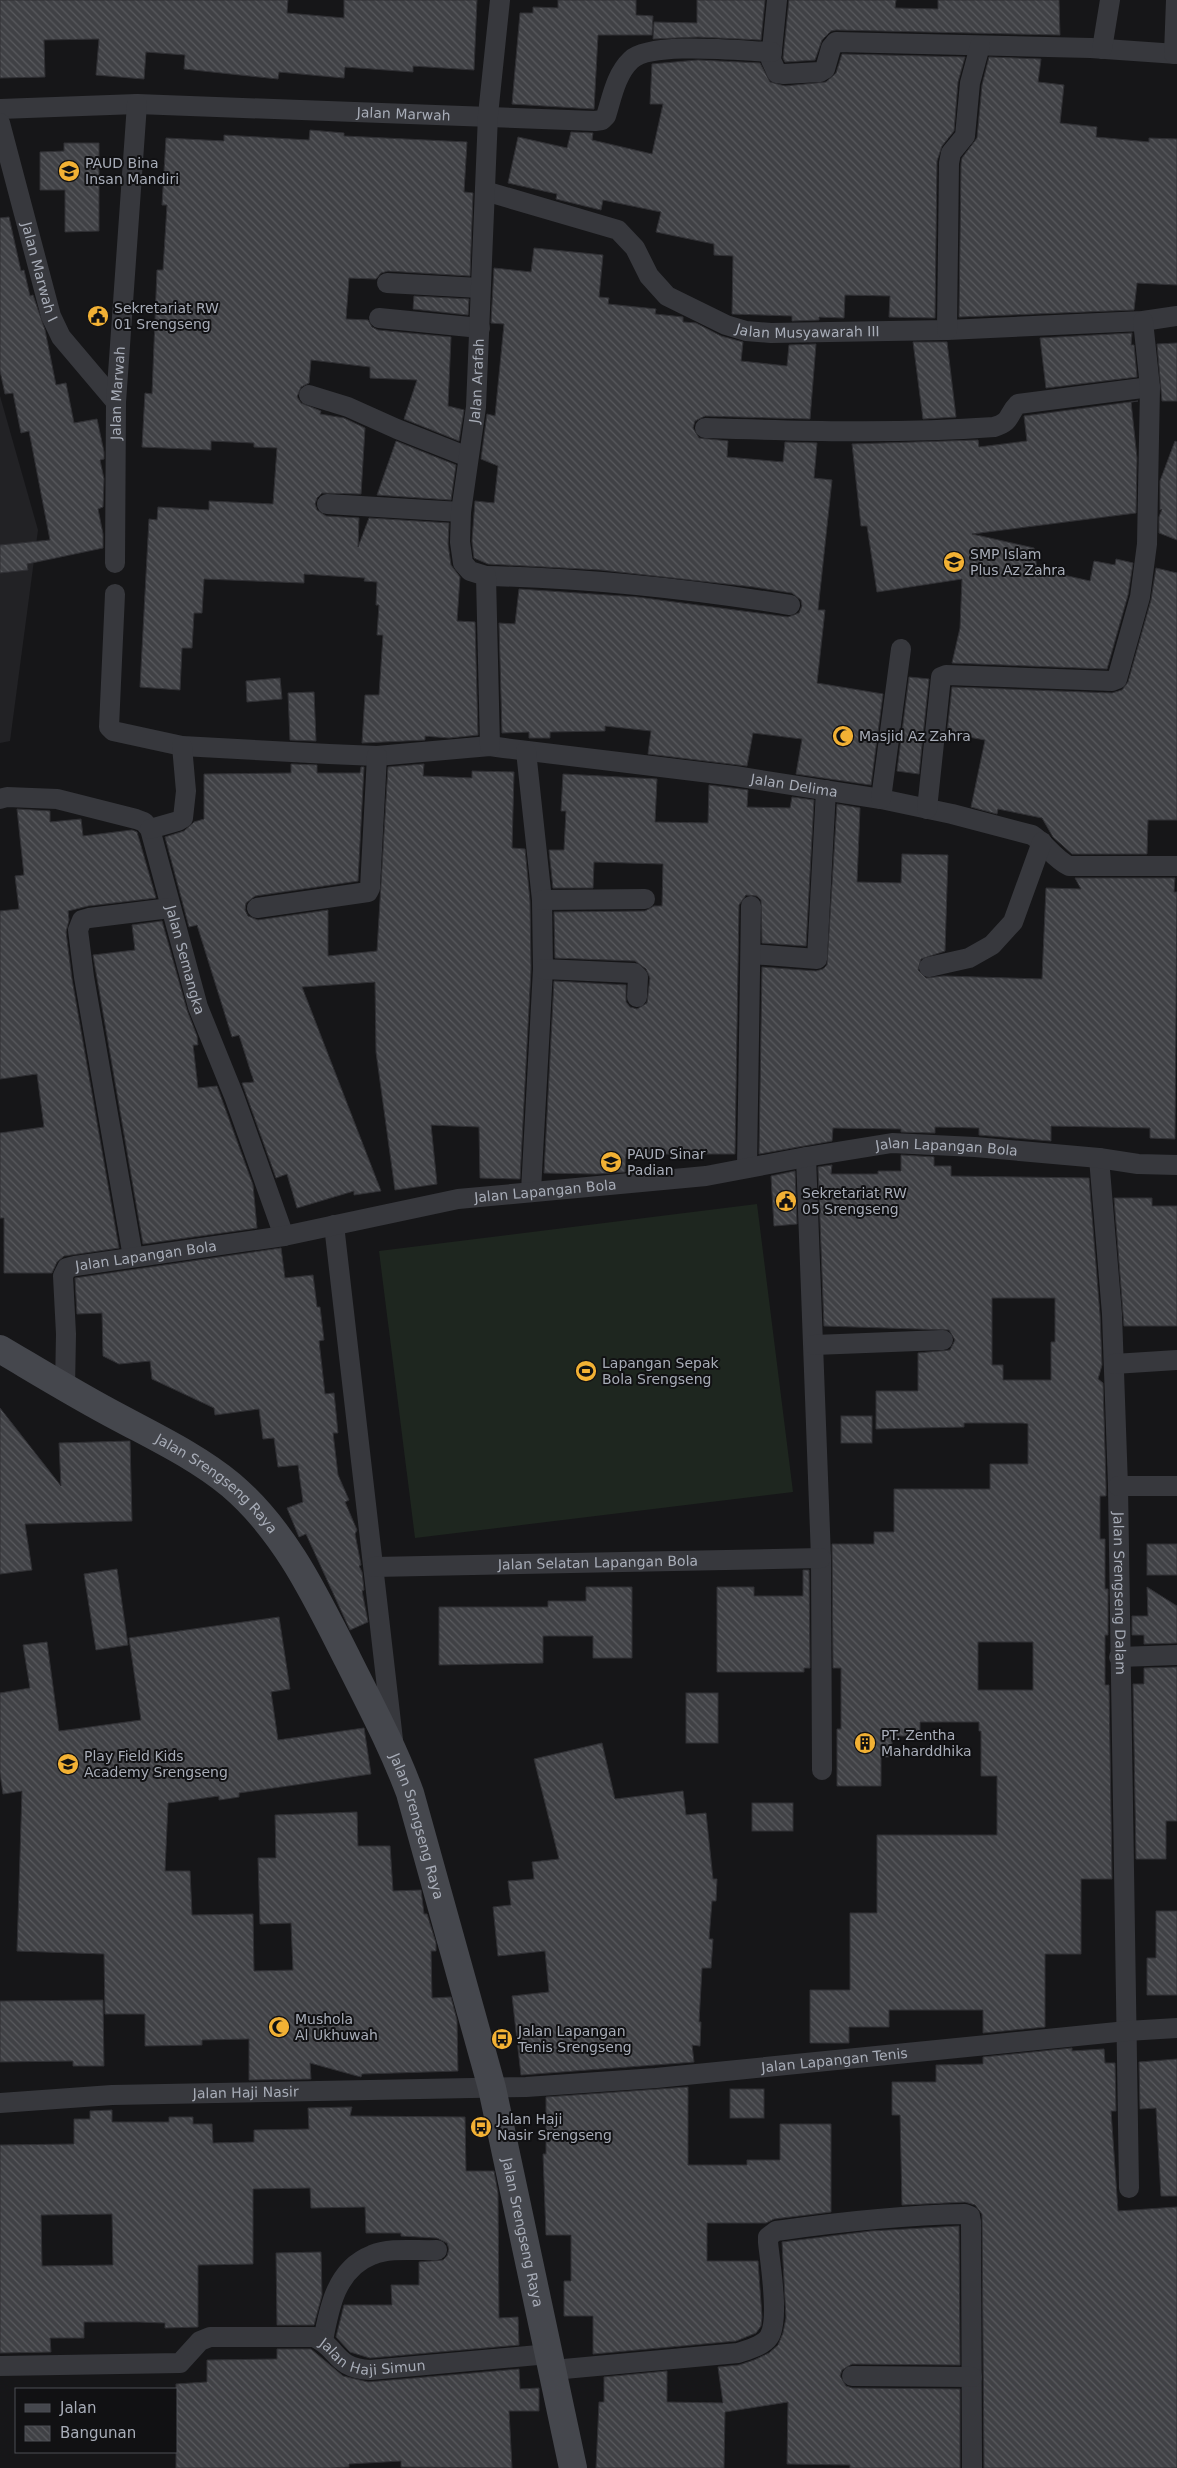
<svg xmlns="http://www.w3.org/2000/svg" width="1177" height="2468" font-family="'DejaVu Sans',sans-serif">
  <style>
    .built { fill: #222225 }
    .pitch { fill: #1e261f }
    .building { fill: url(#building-back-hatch); stroke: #303034; fill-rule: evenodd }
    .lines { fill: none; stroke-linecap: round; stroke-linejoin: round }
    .minor { stroke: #37383d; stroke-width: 20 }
    .secondary { stroke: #45474d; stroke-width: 28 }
    .labels { text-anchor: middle; stroke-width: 4; stroke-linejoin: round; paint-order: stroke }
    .street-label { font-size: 14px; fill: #a8adb8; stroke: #111113 }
    .poi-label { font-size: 14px; fill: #a8adb8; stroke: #111113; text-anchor: start }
  </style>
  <defs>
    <pattern id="building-back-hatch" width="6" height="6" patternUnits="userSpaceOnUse" patternTransform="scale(1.25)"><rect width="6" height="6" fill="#404145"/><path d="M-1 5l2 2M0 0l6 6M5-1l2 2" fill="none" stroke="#595a5e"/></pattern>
  </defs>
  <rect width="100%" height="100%" fill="#161618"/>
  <polygon class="built" points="0,396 38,530 10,741 0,743"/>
  <polygon class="pitch" points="757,1204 793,1492 415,1538 379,1251"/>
  <g class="building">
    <polygon points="0,0 288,0 287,13 344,18 344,0 477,0 474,70 413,66 413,72 345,67 344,78 279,72 278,79 184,69 185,55 146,52 144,79 96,75 99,39 44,40 45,77 0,78"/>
    <polygon points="558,0 636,0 636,15 653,16 652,35 598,35 594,109 512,104 520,13 533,13 533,7 558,8"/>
    <polygon points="697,0 765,0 761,40 698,37 653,39 654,22 697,23"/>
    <polygon points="789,0 896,0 895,8 938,9 938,0 1059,0 1060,35 836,30 831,31 822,40 815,60 785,62 783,58"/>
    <polygon points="842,54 965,57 958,82 954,131 942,146 937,161 935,318 889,317 890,296 845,295 844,318 819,317 819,320 792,321 792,316 732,314 733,256 714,255 714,244 656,232 661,212 603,200 601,210 556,199 557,194 508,183 518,137 567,148 571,132 593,133 592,140 652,154 663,104 650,104 652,64 698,60 760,63 770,82 785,86 826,82 836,73"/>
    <polygon points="989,57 1041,59 1038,82 1064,85 1060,123 1097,127 1096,137 1149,142 1149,138 1177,139 1177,285 1137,283 1134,310 959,317 961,164 962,158 977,138 982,85"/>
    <polygon points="310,130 344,133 344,136 467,142 464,192 473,193 470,276 388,271 381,273 376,279 349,278 346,319 368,320 372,327 378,330 451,337 448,406 464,410 459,441 404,419 417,380 370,378 370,367 311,360 309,383 301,387 297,397 301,403 321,411 320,414 344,418 365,428 361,494 322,493 317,498 315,504 317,510 326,516 359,518 358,547 369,518 449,523 448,544 451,565 460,577 457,621 475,622 478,735 449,738 425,736 425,740 362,743 365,695 379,695 383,635 377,635 379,605 376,605 377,582 364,581 365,578 304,574 304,583 204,579 202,613 194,613 192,648 182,648 180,690 140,687 149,519 157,520 158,507 209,510 209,501 273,504 277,448 254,447 254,443 211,441 211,450 142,447 145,393 152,394 157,270 163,270 167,205 162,205 166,138 224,141 224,135 309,140"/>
    <polygon points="64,143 99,143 99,231 65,232 65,190 40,190 40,152 64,151"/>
    <polygon points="9,217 21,271 24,270 30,296 33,295 45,330 56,385 66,383 74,423 97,419 104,452 104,459 100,460 104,479 103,507 98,509 103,534 103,548 27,564 28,570 0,573 0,545 50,540 29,431 21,433 13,393 5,394 0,371 0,218"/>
    <polygon points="534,248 603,255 599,297 609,298 608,304 656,309 655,314 683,317 683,322 696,323 721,336 743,342 741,361 787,366 789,345 816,344 810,419 705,416 695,421 693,428 699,438 728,441 727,457 783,462 785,442 817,443 814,478 832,480 818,610 825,610 817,683 883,694 871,785 796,774 802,739 753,733 747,766 648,754 651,731 605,726 605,731 550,732 550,738 529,738 529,732 502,733 499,623 515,624 519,589 637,597 788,617 799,613 802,606 801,600 792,593 754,587 601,570 488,564 474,558 472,541 475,501 494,503 498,466 481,459 487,414 495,416 504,324 491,323 494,268 531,272"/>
    <polygon points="414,296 469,299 468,315 413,309"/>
    <polygon points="1132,333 1131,345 1134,345 1137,377 1046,388 1040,338"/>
    <polygon points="913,342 947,342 956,417 923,419"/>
    <polygon points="1177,343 1177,401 1162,401 1157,344"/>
    <polygon points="1138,401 1131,402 1137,458 1136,513 972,534 1034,548 1037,569 1090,581 1094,561 1115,565 1116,559 1133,563 1128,595 1107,669 952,663 960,628 962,579 877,592 867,526 861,526 852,444 978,440 979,447 1027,441 1024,416"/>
    <polygon points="396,441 456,465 451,500 377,495"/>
    <polygon points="1175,441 1177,442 1177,540 1159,533 1159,517 1162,509 1160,510 1160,481"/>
    <polygon points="1156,568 1177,573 1177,820 1148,820 1147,854 1072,854 1053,837 1042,818 998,809 997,814 971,807 985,740 947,733 952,687 1112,693 1122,690 1128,682 1151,600"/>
    <polygon points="909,677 929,679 919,774 897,771"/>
    <polygon points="280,678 282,699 247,702 246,681"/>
    <polygon points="314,692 316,741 290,740 288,693"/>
    <polygon points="291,764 317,765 317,773 360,773 361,767 364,767 358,881 255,896 246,903 245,910 248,916 258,920 328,910 328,956 377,951 388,767 424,764 423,776 472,778 472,771 514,772 512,848 525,849 530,901 531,969 520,1179 480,1178 479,1127 431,1125 437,1184 395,1190 376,1052 375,982 302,987 381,1191 354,1195 354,1191 297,1208 287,1174 276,1178 242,1083 254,1082 239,1035 232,1037 197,925 189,927 165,837 184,831 194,822 204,819 204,774 291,773"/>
    <polygon points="563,774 657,779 655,822 708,823 709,785 748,790 747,807 790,808 792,797 814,800 806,946 762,943 761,900 757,896 746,895 739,905 735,1154 626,1154 625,1172 596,1174 544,1173 554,981 626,985 626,1002 630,1007 637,1009 647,1003 650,978 646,969 635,961 555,958 554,912 645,911 654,906 662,906 663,864 594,862 593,888 553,888 549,850 564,850 566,811 561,811"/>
    <polygon points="837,804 860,808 857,882 901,883 902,854 948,855 945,951 921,959 918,970 926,978 944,976 1042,979 1046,888 1081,889 1075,878 1175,878 1174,892 1177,892 1175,1139 1150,1138 1150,1128 1051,1126 1051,1141 979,1135 979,1128 935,1127 935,1133 901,1132 901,1129 833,1128 832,1141 759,1154 762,967 816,971 823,969 827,965"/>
    <polygon points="17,809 50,811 50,822 81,819 83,836 132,830 137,832 156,898 88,906 68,911 69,920 66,932 72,979 119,1248 64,1256 57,1262 52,1273 4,1273 4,1218 0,1218 0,1133 44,1127 37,1074 0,1079 0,911 19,909 15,876 24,875"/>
    <polygon points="162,921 187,1010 197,1036 198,1045 193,1045 198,1088 217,1086 253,1185 257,1228 143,1244 93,955 135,950 132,925"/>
    <path d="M901,1155L934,1157V1166H951V1176L1089,1178L1100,1315L1102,1365L1098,1379L1103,1383L1106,1486V1496H1100V1539H1105V1589H1108V1635H1105V1685H1109L1112,1879H1081V1954H1045V2027L983,2033V2010H889V2027H849V2043H810V1990H850V1913H877V1835H997V1776H981V1731H979V1722H920V1736H892V1757H881V1786H837V1729H841V1668H833L832,1544H874V1532H894V1489H990V1464H1028V1424L1023,1423H964V1427L876,1429V1391H918V1353L950,1350L955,1340L949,1330L824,1326L818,1167L832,1165L831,1174H878V1171H901ZM992,1298H1055V1342H1051V1380H1003V1365H992ZM978,1642H1033V1690H978Z"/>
    <polygon points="795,1171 797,1224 774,1226 771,1176"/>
    <polygon points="1114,1198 1152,1198 1152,1206 1177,1206 1177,1326 1124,1326"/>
    <polygon points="281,1248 285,1278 313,1275 317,1307 320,1307 324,1340 319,1341 325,1394 334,1393 338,1433 333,1433 338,1475 349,1500 345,1502 357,1530 355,1534 361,1565 359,1566 362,1572 364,1590 362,1591 368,1622 350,1630 306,1534 299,1537 287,1508 303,1502 298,1465 278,1467 274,1438 263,1439 259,1409 215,1415 214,1408 152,1379 150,1361 119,1364 103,1356 102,1313 77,1314 75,1278"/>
    <polygon points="0,1408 61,1486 59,1443 130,1441 132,1521 25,1524 32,1570 0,1574"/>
    <rect x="841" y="1416" width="31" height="27"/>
    <rect x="1147" y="1544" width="30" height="31"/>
    <polygon points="117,1569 128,1645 96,1650 84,1574"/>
    <polygon points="803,1570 809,1570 810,1668 804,1668 804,1672 717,1672 717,1587 754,1587 754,1596 803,1596"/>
    <polygon points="586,1587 632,1587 632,1658 593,1658 593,1636 543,1636 543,1663 439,1665 439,1607 548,1607 548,1601 586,1601"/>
    <polygon points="1147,1587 1177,1606 1177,1643 1144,1644 1144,1635 1132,1635 1132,1616 1148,1616"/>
    <polygon points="279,1617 290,1689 271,1692 278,1740 364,1728 371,1774 239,1793 239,1797 219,1800 219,1796 168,1803 165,1871 190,1871 192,1915 253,1914 254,1971 293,1970 291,1923 260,1924 258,1858 276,1858 275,1815 357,1812 358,1846 390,1846 393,1891 421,1890 424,1914 427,1914 436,1943 436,1951 431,1951 432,1998 451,1997 457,2020 458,2071 362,2074 361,2077 310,2063 311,2079 249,2080 249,2039 202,2040 202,2045 145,2046 145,2014 105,2014 104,1954 17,1951 22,1791 3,1794 0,1773 0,1693 30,1688 23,1645 47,1642 59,1731 83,1728 141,1720 129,1638"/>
    <polygon points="1177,1667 1177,1821 1166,1821 1166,1859 1136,1859 1133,1684 1144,1684 1144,1668"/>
    <rect x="686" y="1693" width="32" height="50"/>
    <polygon points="602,1743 615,1799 683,1791 686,1815 706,1813 713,1879 717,1879 716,1901 712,1901 709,1939 713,1939 711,1968 702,1968 699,2022 701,2022 700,2046 692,2045 694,2062 521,2075 512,1996 549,1992 545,1951 498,1956 493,1907 511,1905 508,1881 534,1879 532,1862 559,1859 534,1759"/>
    <rect x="752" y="1803" width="41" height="28"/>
    <polygon points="1156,1911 1177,1911 1177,1995 1147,1995 1147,1958 1156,1958"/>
    <polygon points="103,2000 104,2066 73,2066 73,2061 0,2062 0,2001"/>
    <polygon points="1072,2048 1072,2051 1104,2049 1105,2063 1115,2063 1116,2111 1111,2111 1118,2211 1177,2207 1177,2468 984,2468 982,2214 975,2205 965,2202 902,2205 900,2115 892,2115 892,2082 936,2082 936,2065 983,2064 983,2057"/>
    <polygon points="1177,2059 1177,2196 1161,2196 1156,2108 1140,2109 1139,2062"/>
    <polygon points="688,2087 688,2165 747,2165 747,2160 780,2160 780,2124 831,2124 831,2212 774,2219 766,2223 707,2223 707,2261 758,2261 762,2317 761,2326 756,2333 736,2341 593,2354 593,2316 564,2316 564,2281 571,2281 571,2235 546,2235 543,2154 546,2154 546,2097"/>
    <rect x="730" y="2089" width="34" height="29"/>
    <path d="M352,2107L350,2116L465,2117L466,2171H494L498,2193L499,2318L518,2317L519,2345L370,2358L350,2352L336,2337L344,2305H392L391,2285H419V2262L443,2260L447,2256L449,2249L447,2243L437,2238L401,2236V2233H366L365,2207L311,2208L310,2188L253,2189V2264L198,2265V2327L165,2328V2323L139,2322H84V2338H50L51,2352L0,2353V2145L74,2144V2119H90V2111L112,2110V2122H169V2117H193V2124H212L213,2143L254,2142V2130L309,2129L308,2108ZM112,2214L113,2265L42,2266L41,2215Z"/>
    <polygon points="959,2226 960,2365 852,2364 842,2370 840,2376 846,2386 852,2388 960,2389 960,2468 850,2468 850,2465 787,2464 788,2402 725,2412 724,2468 596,2468 599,2402 604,2402 604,2377 667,2371 667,2402 723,2403 718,2367 739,2365 754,2360 769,2353 778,2345 783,2333 786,2318 782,2242 871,2231"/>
    <polygon points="321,2252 322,2295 314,2325 277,2325 276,2253"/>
    <polygon points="277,2349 311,2349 343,2376 368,2382 519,2369 520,2389 539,2388 539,2411 509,2411 512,2468 401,2467 401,2461 349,2464 349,2467 331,2468 176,2468 176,2384 207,2382 207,2360 277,2359"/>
  </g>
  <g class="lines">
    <g class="minor">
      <polyline points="777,0 771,60 777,73 784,74 820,72 825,69 831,48 836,42 1091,48 1177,54"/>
      <polyline points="1102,49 1110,0"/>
      <polyline points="1174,54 1176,0"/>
      <path id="s1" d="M0,109L137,104L595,121L602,120L606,116C612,97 616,74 631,60C651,41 742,51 772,52"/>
      <path id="s2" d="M0,123L51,316L61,337L116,402"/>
      <path id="s3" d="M485,191L618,230L635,248L649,276L667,296L726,325L746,331L771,333L947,330L1143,321L1177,316"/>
      <polyline points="387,283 480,288"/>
      <polyline points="379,318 480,328"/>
      <polyline points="947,330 949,163 951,153 965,136 970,83 980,46"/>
      <polyline points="309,395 348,407 397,429 468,457"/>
      <path d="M705,428C801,431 897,434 994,427C1012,422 1007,415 1018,404L1150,387"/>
      <polyline points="327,504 461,512"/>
      <path id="s4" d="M115,563L116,402L137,104"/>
      <path d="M486,576C588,578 689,589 790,605"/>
      <path id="s5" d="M115,594L109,727L113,731L182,746L329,754L377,756L490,746L504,748L735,776L881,799L952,814L1032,835C1046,844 1054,859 1069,866H1177"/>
      <path id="s6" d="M490,746L486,576L470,571L463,563L460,542L461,512L476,407L488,115L500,0"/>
      <polyline points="526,751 542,900 543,969 531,1191"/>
      <path id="s7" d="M0,799L7,797L57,799L136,819L144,822L150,829L198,1007L234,1096L284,1236"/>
      <polyline points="881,799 901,649"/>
      <polyline points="927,809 941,677 946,675 1112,681 1117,679 1140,597 1147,544 1150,387 1143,321"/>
      <polyline points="150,829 178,821 183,818 186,791 182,746"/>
      <polyline points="542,900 645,899"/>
      <polyline points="257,908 368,892 370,888 377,756"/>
      <polyline points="751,954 817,959 826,790"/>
      <polyline points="929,967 969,958 992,945 1013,922 1042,842"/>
      <polyline points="543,969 634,973 638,977 637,997"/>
      <polyline points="806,1157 821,1558 822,1770"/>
      <path id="s8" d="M1099,1158L1112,1314L1118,1486L1129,2188"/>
      <polyline points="747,1168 751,906"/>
      <polyline points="334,1225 393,1740"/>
      <polyline points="133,1257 84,977 78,930 82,920 89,918 170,908"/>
      <polyline points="814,1345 943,1340"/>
      <polyline points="1114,1364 1177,1360"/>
      <path id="s9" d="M65,1388L66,1334L63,1276L67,1268L75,1266L284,1236L458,1199L706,1176L806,1157L892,1143L975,1147L1099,1158L1138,1164L1177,1165"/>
      <polyline points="1118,1486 1177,1486"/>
      <path id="s10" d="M374,1567L821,1558"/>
      <polyline points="1119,1657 1177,1655"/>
      <path id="s11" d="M0,2103L112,2095L526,2087L656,2078L1127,2031L1177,2028"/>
      <path d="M323,2341C329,2308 336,2269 372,2255C390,2247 417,2251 437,2250"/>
      <path id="s12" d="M0,2366L180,2363L200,2341L210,2337H314C339,2348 334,2368 370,2370L549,2354"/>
      <path d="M553,2370L738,2353C747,2350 763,2346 769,2337C780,2320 770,2263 768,2242V2237L776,2231C839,2222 901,2215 965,2214L970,2216L971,2222L972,2468"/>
      <polyline points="852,2376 972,2377"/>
    </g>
    <path class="secondary" id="s13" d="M0,1349C39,1372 78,1396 118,1417C157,1438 197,1457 231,1485C286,1532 316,1597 348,1660C370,1704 393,1747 410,1793L492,2088L573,2468"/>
  </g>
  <defs>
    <g id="school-disc" transform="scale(1.125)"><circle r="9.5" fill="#f2b134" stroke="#111113"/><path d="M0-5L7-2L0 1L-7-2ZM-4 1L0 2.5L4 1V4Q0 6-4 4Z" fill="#111"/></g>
    <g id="civic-disc" transform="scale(1.125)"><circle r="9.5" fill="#f2b134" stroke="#111113"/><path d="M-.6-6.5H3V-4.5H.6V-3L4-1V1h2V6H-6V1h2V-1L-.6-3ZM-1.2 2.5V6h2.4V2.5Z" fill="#111"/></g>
    <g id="mosque-disc" transform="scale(1.125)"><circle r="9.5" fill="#f2b134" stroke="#111113"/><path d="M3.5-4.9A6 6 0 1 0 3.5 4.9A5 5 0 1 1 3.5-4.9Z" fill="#111"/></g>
    <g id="stadium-disc" transform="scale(1.125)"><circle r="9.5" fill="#f2b134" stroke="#111113"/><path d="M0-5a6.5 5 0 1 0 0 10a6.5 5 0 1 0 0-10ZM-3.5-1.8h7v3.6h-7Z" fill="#111"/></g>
    <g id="building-disc" transform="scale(1.125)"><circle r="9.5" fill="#f2b134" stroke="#111113"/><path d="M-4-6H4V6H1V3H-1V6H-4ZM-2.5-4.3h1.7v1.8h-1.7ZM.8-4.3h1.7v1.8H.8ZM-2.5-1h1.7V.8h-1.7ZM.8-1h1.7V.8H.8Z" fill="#111"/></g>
    <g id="bus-disc" transform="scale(1.125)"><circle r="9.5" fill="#f2b134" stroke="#111113"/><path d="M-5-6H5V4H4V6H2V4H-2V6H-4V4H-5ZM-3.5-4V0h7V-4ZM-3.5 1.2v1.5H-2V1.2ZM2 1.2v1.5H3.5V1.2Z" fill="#111"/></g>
  </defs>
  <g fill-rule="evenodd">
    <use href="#school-disc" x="69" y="171"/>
    <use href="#civic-disc" x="98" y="316"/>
    <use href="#school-disc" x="954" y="562"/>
    <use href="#mosque-disc" x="843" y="736"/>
    <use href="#school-disc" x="611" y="1162"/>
    <use href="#civic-disc" x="786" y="1201"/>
    <use href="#stadium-disc" x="586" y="1371"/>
    <use href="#building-disc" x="865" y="1743"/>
    <use href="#school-disc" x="68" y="1764"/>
    <use href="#mosque-disc" x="279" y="2027"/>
    <use href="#bus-disc" x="502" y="2039"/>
    <use href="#bus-disc" x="481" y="2127"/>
  </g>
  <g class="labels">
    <g class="street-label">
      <text dy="5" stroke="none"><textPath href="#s1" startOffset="404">Jalan Marwah</textPath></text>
      <text dy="5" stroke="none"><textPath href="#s2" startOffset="154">Jalan Marwah I</textPath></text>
      <text dy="5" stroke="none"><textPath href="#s3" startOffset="370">Jalan Musyawarah III</textPath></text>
      <text dy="5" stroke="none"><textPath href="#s6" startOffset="381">Jalan Arafah</textPath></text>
      <text dy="5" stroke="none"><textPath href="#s4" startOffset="170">Jalan Marwah</textPath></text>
      <text dy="5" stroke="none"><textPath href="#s5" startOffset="825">Jalan Delima</textPath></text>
      <text dy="5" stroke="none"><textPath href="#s7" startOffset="292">Jalan Semangka</textPath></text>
      <text dy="5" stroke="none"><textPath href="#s9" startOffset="1011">Jalan Lapangan Bola</textPath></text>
      <text dy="5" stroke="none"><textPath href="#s9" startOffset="606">Jalan Lapangan Bola</textPath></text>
      <text dy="5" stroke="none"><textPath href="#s9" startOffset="201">Jalan Lapangan Bola</textPath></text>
      <text dy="5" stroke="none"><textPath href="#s13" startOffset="256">Jalan Srengseng Raya</textPath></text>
      <text dy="5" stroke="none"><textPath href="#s10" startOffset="224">Jalan Selatan Lapangan Bola</textPath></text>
      <text dy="5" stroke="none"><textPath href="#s8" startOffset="436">Jalan Srengseng Dalam</textPath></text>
      <text dy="5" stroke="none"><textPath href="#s13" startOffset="661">Jalan Srengseng Raya</textPath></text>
      <text dy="5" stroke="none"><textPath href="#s11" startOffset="836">Jalan Lapangan Tenis</textPath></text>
      <text dy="5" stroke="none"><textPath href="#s11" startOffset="246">Jalan Haji Nasir</textPath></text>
      <text dy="5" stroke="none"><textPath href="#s13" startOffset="1081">Jalan Srengseng Raya</textPath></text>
      <text dy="5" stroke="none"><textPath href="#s12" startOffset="390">Jalan Haji Simun</textPath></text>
    </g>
    <g class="poi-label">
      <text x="85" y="168">PAUD Bina<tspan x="85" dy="16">Insan Mandiri</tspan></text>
      <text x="114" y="313">Sekretariat RW<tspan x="114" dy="16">01 Srengseng</tspan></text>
      <text x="970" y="559">SMP Islam<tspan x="970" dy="16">Plus Az Zahra</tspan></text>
      <text x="859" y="741">Masjid Az Zahra</text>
      <text x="627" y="1159">PAUD Sinar<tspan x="627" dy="16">Padian</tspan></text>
      <text x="802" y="1198">Sekretariat RW<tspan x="802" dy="16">05 Srengseng</tspan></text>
      <text x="602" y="1368">Lapangan Sepak<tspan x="602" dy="16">Bola Srengseng</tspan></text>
      <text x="881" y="1740">PT. Zentha<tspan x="881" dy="16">Maharddhika</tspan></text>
      <text x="84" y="1761">Play Field Kids<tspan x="84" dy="16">Academy Srengseng</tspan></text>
      <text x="295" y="2024">Mushola<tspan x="295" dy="16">Al Ukhuwah</tspan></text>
      <text x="518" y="2036">Jalan Lapangan<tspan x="518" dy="16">Tenis Srengseng</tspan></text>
      <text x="497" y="2124">Jalan Haji<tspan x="497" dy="16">Nasir Srengseng</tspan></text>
    </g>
  </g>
  <rect x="15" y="2388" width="162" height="65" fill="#111113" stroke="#4d4f55"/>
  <rect x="25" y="2404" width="25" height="8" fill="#45474d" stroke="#4d4f55"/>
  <text x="60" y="2413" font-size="15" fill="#a8adb8">Jalan</text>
  <rect x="25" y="2426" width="25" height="15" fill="url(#building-back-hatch)" stroke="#4d4f55"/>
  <text x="60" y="2438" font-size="15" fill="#a8adb8">Bangunan</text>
</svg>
